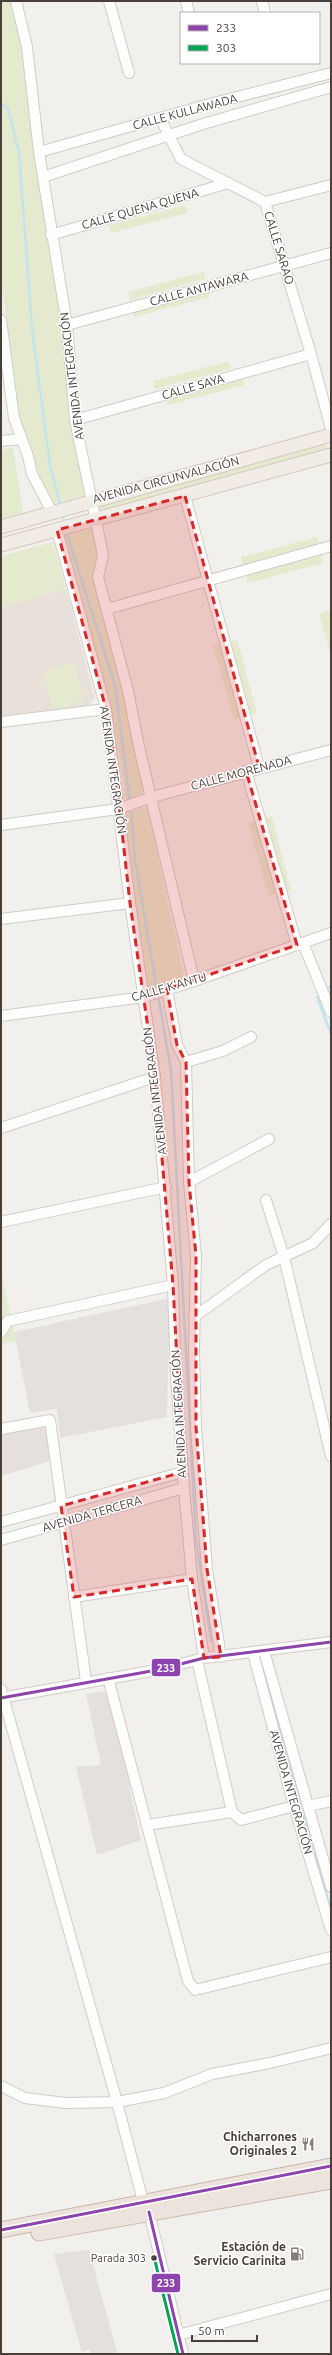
<svg xmlns="http://www.w3.org/2000/svg" width="332" height="2355" font-family="Ubuntu,sans-serif">
  <style>
    .residential { fill: #e5e0db }
    .industrial { fill: #e4e0dd }
    .education { fill: #e8e1d9 }
    .green { fill: #e5eacf }
    .lines { fill: none; stroke-linecap: round; stroke-linejoin: round }
    .stream { stroke: #c1e5ed; stroke-width: 2.5 }
    .minor-casing { stroke: #cfccc9; stroke-width: 12 }
    .major-casing { stroke: #d3c7bc; stroke-width: 15 }
    .highway-casing { stroke: #c8b7aa; stroke-width: 17 }
    .minor { stroke: #fdfdfc; stroke-width: 10 }
    .major { stroke: #f1ece5; stroke-width: 13 }
    .highway { stroke: #ebe3dc; stroke-width: 15 }
    .bus-1-casing { stroke: #fff; stroke-width: 6 }
    .bus-2-casing { stroke: #fff; stroke-width: 6 }
    .bus-1 { stroke: #8e44ad; stroke-width: 3 }
    .bus-2 { stroke: #00a651; stroke-width: 3 }
    .marked { fill: #d62828; fill-opacity: 0.2; stroke: #d62828; stroke-width: 3; stroke-dasharray: 8 5; stroke-linejoin: round }
    .bus-dot { fill: #483f39; stroke: #fff; stroke-width: 1.5 }
    .labels { text-anchor: middle; stroke-width: 3; stroke-linejoin: round; paint-order: stroke }
    .bus-label { font-size: 11px; fill: #483f39; stroke: #fff; text-anchor: end }
    .street-label { font-size: 12px; fill: #483f39; stroke: #fff }
    .poi-label { font-size: 12px; font-weight: bold; fill: #483f39; stroke: #fff; text-anchor: end }
    .line-badge { stroke: #fff; stroke-width: 1.5 }
    .badge-label { font-size: 11px; text-anchor: middle; font-weight: bold; fill: #fff }
  </style>
  <rect width="100%" height="100%" fill="#f2f0ed"/>
  <polygon class="residential" points="39,1427 44,1428 48,1434 50,1461 1,1476 1,1435"/>
  <g class="industrial">
    <polygon points="170,1298 167,1417 60,1438 57,1409 30,1413 14,1332"/>
    <polygon points="98,1692 110,1693 127,1764 130,1790 141,1840 97,1855 76,1767 101,1765 86,1694"/>
    <polygon points="89,2250 117,2352 108,2354 91,2354 90,2349 82,2352 54,2254"/>
  </g>
  <polygon class="education" points="66,589 95,698 89,705 2,718 1,607"/>
  <g class="green">
    <polygon points="1,1 10,1 22,49 86,495 51,504 21,427 1,280"/>
    <polygon points="185,205 187,213 111,233 109,225"/>
    <polygon points="204,272 206,279 130,300 128,292"/>
    <polygon points="208,289 210,297 134,317 132,309"/>
    <polygon points="229,361 231,369 155,389 153,381"/>
    <polygon points="242,377 244,385 168,405 166,397"/>
    <polygon points="325,441 328,451 103,512 99,511 98,507"/>
    <polygon points="13,448 24,518 1,524 1,449"/>
    <polygon points="94,528 98,552 92,574 121,685 143,791 135,797 126,799 112,708 63,537"/>
    <polygon points="317,537 319,545 243,565 241,557"/>
    <polygon points="53,542 66,589 1,607 1,556"/>
    <polygon points="322,555 323,563 248,583 246,575"/>
    <polygon points="331,609 331,656 319,613"/>
    <polygon points="237,639 257,713 251,714 230,641"/>
    <polygon points="221,643 242,717 234,719 213,645"/>
    <polygon points="74,662 84,701 53,710 43,671"/>
    <polygon points="147,807 184,977 147,989 123,814"/>
    <polygon points="272,816 291,891 286,892 265,818"/>
    <polygon points="255,821 276,894 269,897 248,823"/>
    <polygon points="1,1271 16,1341 1,1344"/>
  </g>
  <g class="lines">
    <g class="stream">
      <polyline points="1,104 8,109 19,152 32,329 50,466 61,507"/>
      <polyline points="62,514 65,524"/>
      <polyline points="66,531 115,685 130,802"/>
      <polyline points="131,807 135,860 157,990"/>
      <polyline points="325,992 331,985"/>
      <polyline points="158,995 171,1070 196,1540 211,1641"/>
      <polyline points="321,995 317,997 331,1034"/>
      <polyline points="262,1664 331,1911"/>
    </g>
    <g class="minor-casing">
      <g id="minor">
        <polyline points="16,1 27,47 39,152 67,325 75,420 103,555 98,577 128,691 139,747 194,981"/>
        <polyline points="109,1 129,73"/>
        <polyline points="186,1 189,13"/>
        <polyline points="262,1 265,13"/>
        <polyline points="160,118 181,159 265,202 311,354 331,429"/>
        <polyline points="39,152 206,105 331,73"/>
        <polyline points="43,177 203,124 331,87"/>
        <polyline points="265,202 331,185"/>
        <polyline points="51,235 228,183"/>
        <polyline points="1,320 14,418 28,456 32,474 52,512"/>
        <polyline points="67,325 331,253"/>
        <polyline points="75,420 311,354"/>
        <polyline points="1,441 21,439"/>
        <polyline points="185,496 259,767"/>
        <polyline points="57,530 106,709 130,903 155,1077 173,1285 176,1377 184,1488 192,1579 204,1658"/>
        <polyline points="107,609 331,546"/>
        <polyline points="1,722 106,709"/>
        <polyline points="246,771 297,945"/>
        <polyline points="1,825 118,809 152,797 331,750"/>
        <polyline points="1,919 130,903"/>
        <polyline points="303,943 331,1012"/>
        <polyline points="167,989 177,1045 186,1062 189,1182 196,1256 194,1352 196,1427 207,1569 221,1657"/>
        <polyline points="1,1016 144,997 194,981 331,933"/>
        <polyline points="186,1062 223,1051 251,1037"/>
        <polyline points="1,1128 155,1077"/>
        <polyline points="189,1182 269,1139"/>
        <polyline points="266,1200 284,1257 331,1456"/>
        <polyline points="1,1222 166,1187"/>
        <polyline points="194,1317 266,1265 313,1243 331,1224"/>
        <polyline points="1,1332 8,1321 173,1285"/>
        <polyline points="1,1429 50,1420 86,1681"/>
        <polyline points="1,1522 183,1472"/>
        <polyline points="1,1540 184,1488"/>
        <polyline points="74,1597 192,1579"/>
        <polyline points="264,1651 331,1887"/>
        <polyline points="253,1653 294,1806 331,1930"/>
        <polyline points="197,1660 232,1812"/>
        <polyline points="108,1678 188,1981 195,1990 331,1957"/>
        <polyline points="1,1689 117,2102 143,2201"/>
        <polyline points="1,1698 157,1670 204,1658 331,1642"/>
        <polyline points="308,1806 331,1801"/>
        <polyline points="147,1825 232,1812 241,1820 294,1806"/>
        <polyline points="1,2086 25,2098 66,2103 117,2102 164,2093 212,2074 270,2063 331,2048"/>
        <polyline points="149,2212 183,2354"/>
        <polyline points="178,2335 331,2294"/>
      </g>
    </g>
    <g class="major-casing">
      <g id="major">
        <polyline points="1,527 331,435"/>
        <polyline points="1,545 331,455"/>
      </g>
    </g>
    <g class="highway-casing">
      <g id="highway">
        <polyline points="1,2230 331,2166"/>
        <polyline points="39,2233 331,2181"/>
      </g>
    </g>
    <use href="#minor" class="minor"/>
    <use href="#major" class="major"/>
    <use href="#highway" class="highway"/>
    <g class="bus-1-casing">
      <g id="bus-1">
        <polyline points="1,1698 157,1670 204,1658 331,1642"/>
        <polyline points="149,2212 183,2354"/>
        <polyline points="1,2230 331,2166"/>
      </g>
    </g>
    <g class="bus-2-casing">
      <polyline id="bus-2" points="154,2257 178,2354"/>
    </g>
    <use href="#bus-1" class="bus-1"/>
    <use href="#bus-2" class="bus-2"/>
  </g>
  <path class="marked" d="M185,496L259,767L246,771L297,945L167,989L177,1045L186,1062L189,1182L196,1256V1427L207,1569L221,1657L204,1658L192,1579L74,1597L61,1506L183,1472L173,1285L155,1077L130,903L113,751L106,709L57,530Z"/>
  <defs>
    <g id="restaurant-bare" transform="scale(1.08)"><path d="M-5-6h1v4h1v-4h1v4h1v-4h1v5L-1.5 .5V6h-2V.5L-5-1ZM5-6V6H3V1.5H1.5Q1.5-4 5-6Z" fill="#847d78" stroke="#fff" stroke-width="2.5" paint-order="stroke"/></g>
    <g id="fuel-bare" transform="scale(1.08)"><path d="M-5.5-6h7V0h2V4h1.3V-2.5L3-4.5l.8-.8L6-3V5H2.5V1h-1V6h-7ZM-4.2-4.7v3.2H.2V-4.7Z" fill="#847d78" stroke="#fff" stroke-width="2.5" paint-order="stroke"/></g>
  </defs>
  <g fill-rule="evenodd">
    <use href="#restaurant-bare" x="308" y="2144"/>
    <use href="#fuel-bare" x="297" y="2254"/>
  </g>
  <circle class="bus-dot" cx="154" cy="2258" r="3.5"/>
  <g class="labels">
    <g class="bus-label">
      <text x="146" y="2262">Parada 303</text>
    </g>
    <g class="street-label">
      <text transform="translate(185 112) rotate(-15)" y="4">CALLE KULLAWADA</text>
      <text transform="translate(140 209) rotate(-16)" y="4">CALLE QUENA QUENA</text>
      <text transform="translate(279 248) rotate(73)" y="4">CALLE SARAO</text>
      <text transform="translate(199 289) rotate(-15)" y="4">CALLE ANTAWARA</text>
      <text transform="translate(72 376) rotate(-97)" y="4">AVENIDA INTEGRACIÓN</text>
      <text transform="translate(193 387) rotate(-16)" y="4">CALLE SAYA</text>
      <text transform="translate(166 480) rotate(-15)" y="4">AVENIDA CIRCUNVALACIÓN</text>
      <text transform="translate(113 770) rotate(82)" y="4">AVENIDA INTEGRACIÓN</text>
      <text transform="translate(241 773) rotate(-15)" y="4">CALLE MORENADA</text>
      <text transform="translate(169 987) rotate(-16)" y="4">CALLE K'ANTU</text>
      <text transform="translate(155 1091) rotate(-97)" y="4">AVENIDA INTEGRACIÓN</text>
      <text transform="translate(179 1414) rotate(-93)" y="4">AVENIDA INTEGRACIÓN</text>
      <text transform="translate(92 1514) rotate(-16)" y="4">AVENIDA TERCERA</text>
      <text transform="translate(291 1792) rotate(74)" y="4">AVENIDA INTEGRACIÓN</text>
    </g>
    <g class="poi-label">
      <text x="297" y="2141">Chicharrones<tspan x="297" dy="14">Originales 2</tspan></text>
      <text x="286" y="2251">Estación de<tspan x="286" dy="14">Servicio Carinita</tspan></text>
    </g>
  </g>
  <g class="line-badge">
    <rect x="151" y="1658" width="30" height="19" rx="4" fill="#8e44ad"/>
    <rect x="151" y="2273" width="30" height="20" rx="4" fill="#8e44ad"/>
  </g>
  <g class="badge-label">
    <text x="166" y="1672">233</text>
    <text x="166" y="2287">233</text>
  </g>
  <rect width="332" height="2355" fill="none" stroke="#483f39" stroke-width="4"/>
  <rect x="180" y="12" width="140" height="52" fill="#ffffff" stroke="#b6b2b0"/>
  <rect x="188" y="25" width="20" height="6" fill="#8e44ad" stroke="#b6b2b0"/>
  <text x="216" y="32" font-size="12" fill="#483f39">233</text>
  <rect x="188" y="45" width="20" height="6" fill="#00a651" stroke="#b6b2b0"/>
  <text x="216" y="52" font-size="12" fill="#483f39">303</text>
  <path d="M192 2335v6h65v-6" fill="none" stroke="#483f39" stroke-width="2"/>
  <text x="198" y="2335" font-size="12" fill="#483f39" stroke="#ffffff" stroke-width="3" paint-order="stroke">50 m</text>
</svg>
